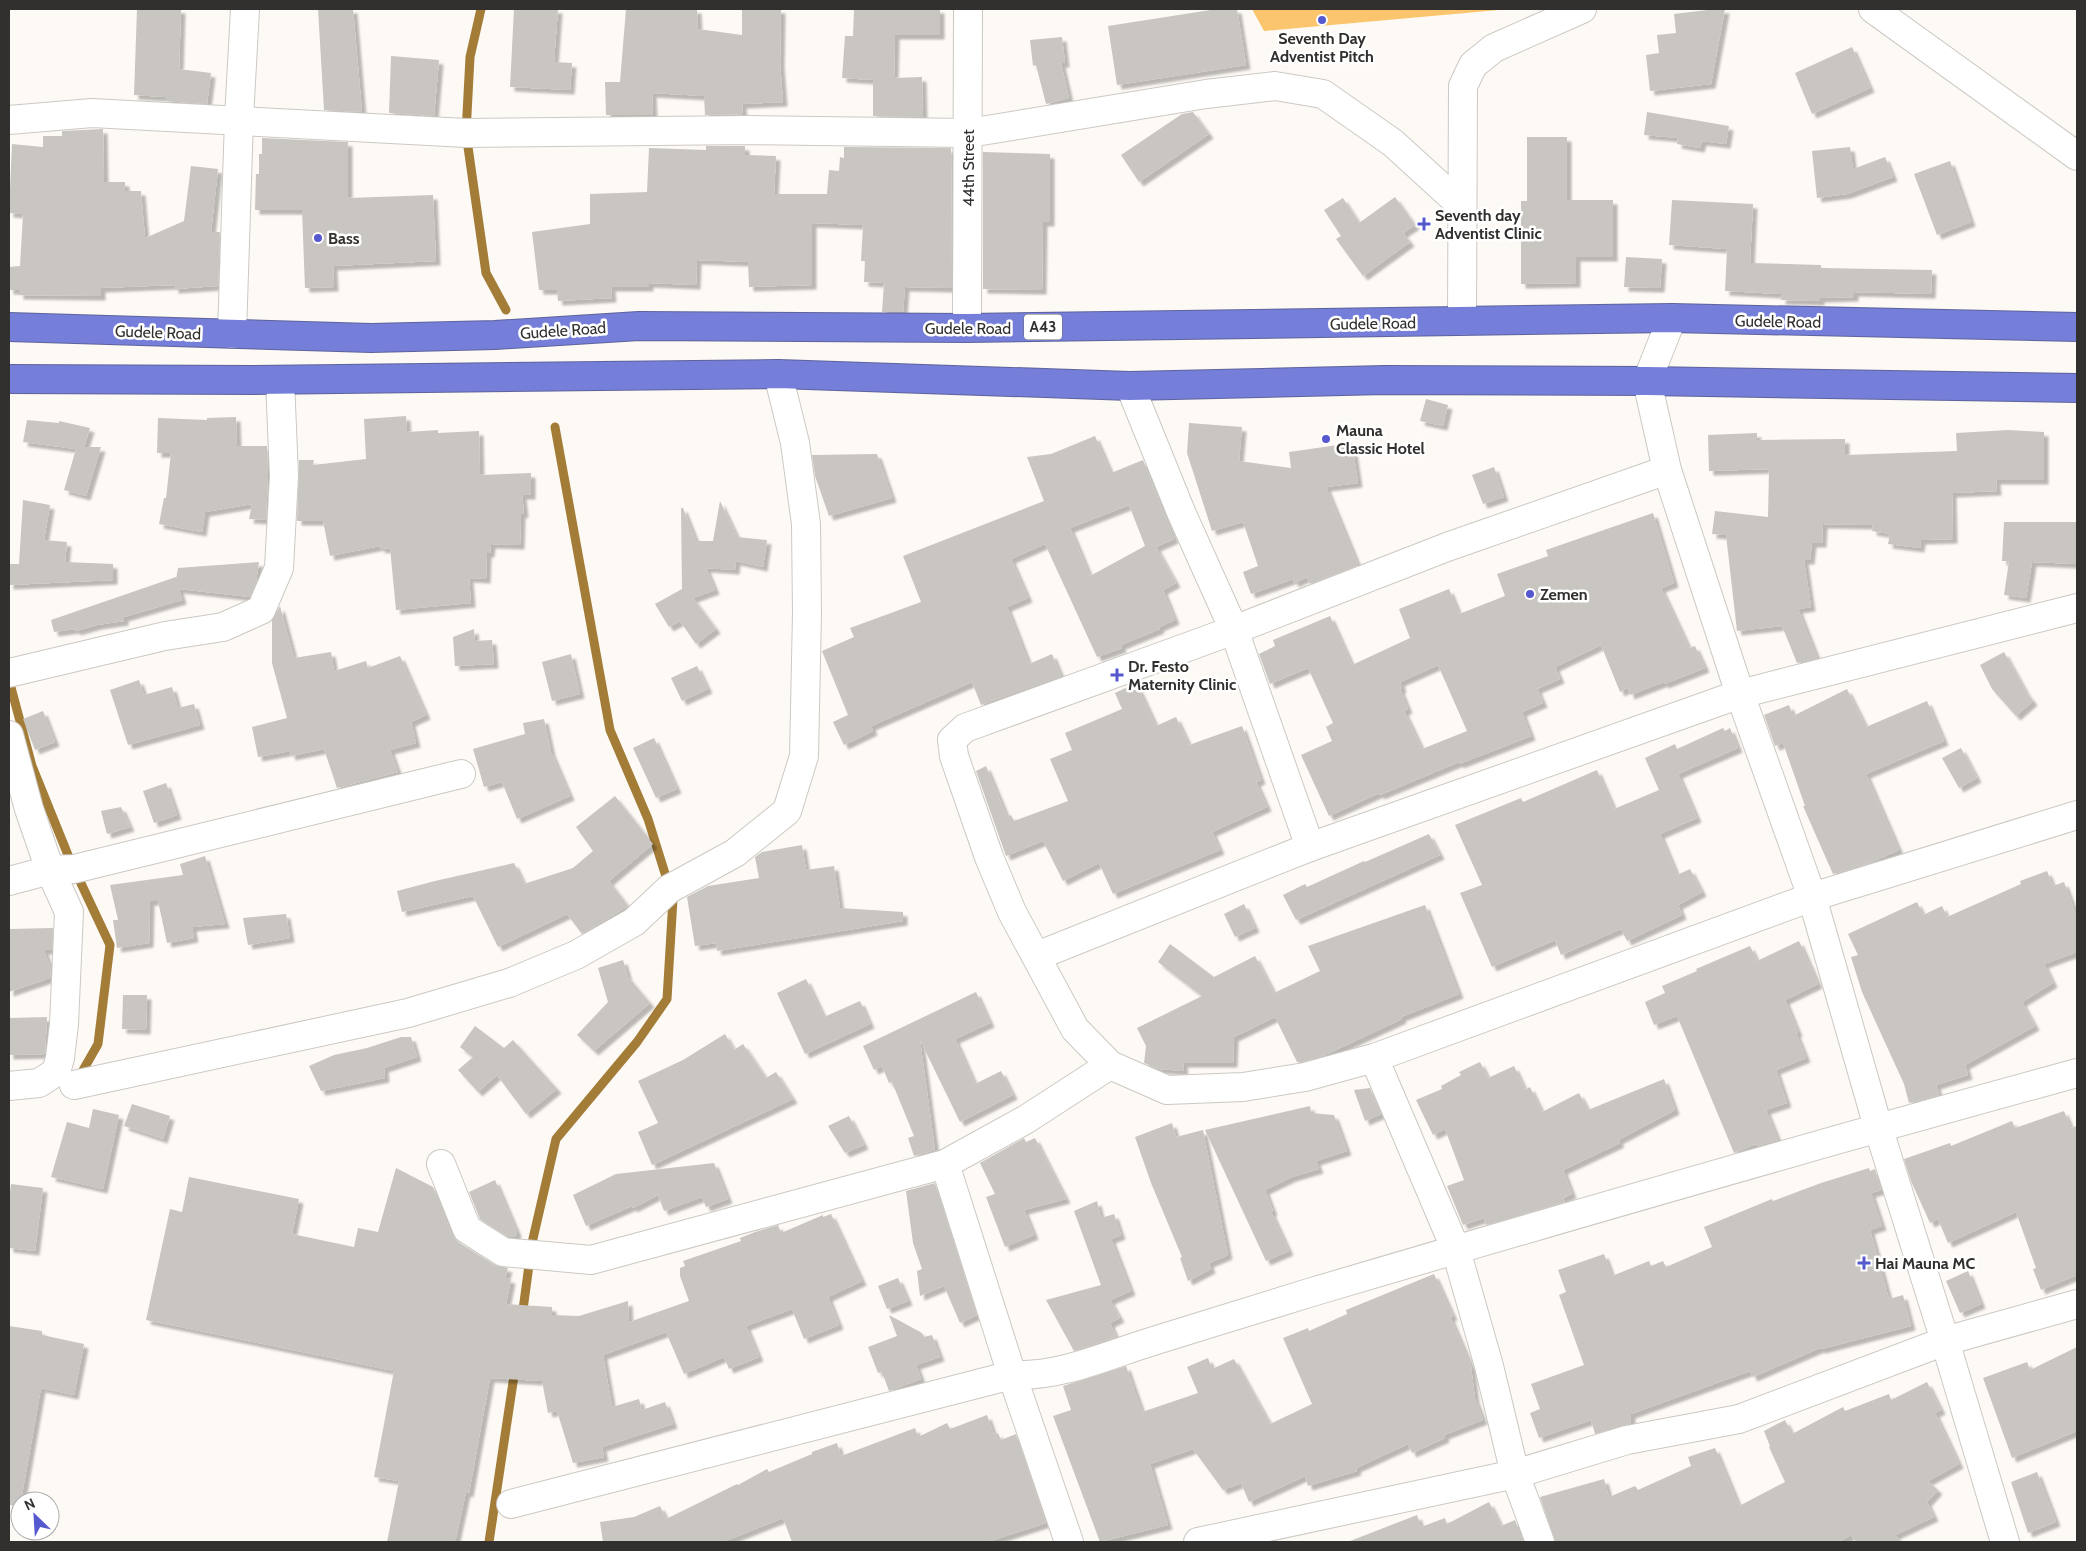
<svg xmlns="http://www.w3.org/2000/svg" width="2086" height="1551" font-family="Cabin,sans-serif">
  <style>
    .green { fill: #fbc56e }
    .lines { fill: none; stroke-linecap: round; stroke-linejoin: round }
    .stream { stroke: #a37c37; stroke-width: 9 }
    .building { fill: #c9c5c1; fill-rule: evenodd; filter: url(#shadow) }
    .minor-casing { stroke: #ccc9c4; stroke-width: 30 }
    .highway-casing { stroke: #5e639c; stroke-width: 30 }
    .minor { stroke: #fff; stroke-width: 28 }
    .highway { stroke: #757ed8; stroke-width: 28 }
    .poi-dot { fill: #5558cf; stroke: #fff; stroke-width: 2 }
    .labels { text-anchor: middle; stroke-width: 5; stroke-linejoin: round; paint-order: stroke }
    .shield { fill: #fff; stroke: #706e6d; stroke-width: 1 }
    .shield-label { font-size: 15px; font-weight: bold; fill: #32302e }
    .poi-label { font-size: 16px; font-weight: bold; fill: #32302e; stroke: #fff; text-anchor: start }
    .street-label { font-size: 16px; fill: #32302e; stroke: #fff }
  </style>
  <defs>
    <filter id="shadow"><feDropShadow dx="4.5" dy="4.5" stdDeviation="1" flood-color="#0004"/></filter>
  </defs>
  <rect width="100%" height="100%" fill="#fdf9f4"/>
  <polygon class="green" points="1252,9 1510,9 1264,31"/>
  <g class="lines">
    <g class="stream">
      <polyline points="481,9 470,57 466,133 486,273 506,310"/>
      <polyline points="9,680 32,766 70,860 110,945 98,1044 78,1079"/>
      <polyline points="522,1317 532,1243 556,1139 637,1042 667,999 673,899 648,819 610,730 555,427"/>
      <polyline points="489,1542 515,1369"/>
    </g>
  </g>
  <g class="building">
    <polygon points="137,9 181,9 179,69 211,73 207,104 165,101 165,97 134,95"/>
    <polygon points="318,9 353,9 362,112 324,110"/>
    <polygon points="514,9 558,9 554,62 572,63 570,90 510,87"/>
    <polygon points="626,9 697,9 698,29 742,35 742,9 781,9 780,63 783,102 742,104 743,114 705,115 704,96 652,93 653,115 606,115 605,82 620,82"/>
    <polygon points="854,9 940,9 940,35 895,35 894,78 922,77 923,117 873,116 873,80 842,78 845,36 853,36"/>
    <polygon points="1217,9 1237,9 1246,65 1117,85 1108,26"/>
    <polygon points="1716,9 1725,9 1711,84 1650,91 1646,55 1659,53 1657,35 1676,33 1674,14"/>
    <polygon points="1062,37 1065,63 1061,63 1069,98 1046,104 1036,65 1033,66 1030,40"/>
    <polygon points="1852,47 1870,88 1812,114 1795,73"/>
    <polygon points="391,56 439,60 434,116 389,113"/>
    <polygon points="1193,112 1209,134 1139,182 1121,155 1182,114"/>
    <polygon points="1647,112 1729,126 1726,144 1702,141 1700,148 1677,144 1678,138 1644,135"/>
    <polygon points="103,129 104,182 125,182 125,191 141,191 145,238 184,221 191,166 218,169 211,232 220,232 218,286 174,289 174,285 101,288 101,296 19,295 19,290 9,290 9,267 20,266 23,214 9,213 12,144 43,147 43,136 62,136 62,131"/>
    <polygon points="1527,137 1567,137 1567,200 1613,200 1613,257 1576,257 1576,283 1521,284 1521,201 1527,201"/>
    <polygon points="262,138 348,142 348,198 433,195 436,261 333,266 334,287 305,288 302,210 255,210 256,174 259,174 259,154 262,154"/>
    <polygon points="706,146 745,146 745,155 776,156 774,194 827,194 829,170 839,171 840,157 844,158 844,147 951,148 952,288 905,287 903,312 882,312 884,283 864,282 865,261 861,261 863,225 812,223 812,285 749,287 748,262 697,260 696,285 649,283 649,287 611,287 612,298 558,301 557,290 539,290 532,232 590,224 590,194 647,192 649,148 706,150"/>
    <polygon points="1850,147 1853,169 1885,157 1893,177 1847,194 1817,198 1812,151"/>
    <polygon points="983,152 1050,154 1050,222 1043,222 1042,290 983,289"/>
    <polygon points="1950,161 1971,222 1937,235 1914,174"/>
    <polygon points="1395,197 1415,225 1403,233 1410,242 1363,276 1336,239 1341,236 1324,210 1343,198 1359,223"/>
    <polygon points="1672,200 1753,204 1750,263 1821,265 1821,268 1932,270 1931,294 1854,292 1854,297 1820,298 1820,301 1781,300 1782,294 1725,291 1727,249 1669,245"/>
    <polygon points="1626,257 1662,259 1660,288 1624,287"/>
    <polygon points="1426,399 1448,405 1443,426 1420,421"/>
    <polygon points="406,416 407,432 438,430 438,433 479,431 480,475 531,473 531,495 522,495 524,513 521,514 520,545 491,544 490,553 487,553 486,579 469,578 471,603 396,610 390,548 381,549 380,546 330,556 323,521 297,521 299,460 314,460 313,465 366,459 364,419"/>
    <polygon points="236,417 237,446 267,446 268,476 266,520 249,519 252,504 205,512 202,532 159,524 164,498 166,498 171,453 157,453 158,418 207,420 207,418"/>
    <polygon points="27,420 59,423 59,421 90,428 84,447 101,447 86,496 64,490 76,449 23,442"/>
    <polygon points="1189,423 1242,427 1239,461 1291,468 1289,452 1352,443 1358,483 1326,487 1358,565 1310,584 1307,577 1294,583 1293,579 1251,594 1243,572 1258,566 1243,522 1212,531 1187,453"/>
    <polygon points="2009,430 2044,432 2044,480 1996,480 1997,491 1952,493 1953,539 1921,540 1920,548 1888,544 1890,534 1872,531 1873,525 1823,524 1822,543 1812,543 1810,560 1804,560 1811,607 1798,609 1817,658 1797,663 1782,626 1737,631 1726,535 1712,534 1715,511 1768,517 1769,469 1709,471 1708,435 1757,433 1757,440 1845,439 1845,455 1957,451 1956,433"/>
    <path d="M1095,436L1111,473L1143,460L1174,539L1156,547L1176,583L1163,590L1175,620L1159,627L1160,629L1121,645L1122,648L1097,657L1045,544L1011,559L1028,598L1007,607L1029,664L1052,654L1061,676L981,705L972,682L871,726L873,731L844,745L833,722L848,715L822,651L854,637L850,628L921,602L903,556L1044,501L1027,457L1051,454ZM1129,505L1145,546L1090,576L1070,528Z"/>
    <polygon points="877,454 892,498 829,516 815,476 812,455"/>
    <polygon points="1494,467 1504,497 1483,504 1472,475"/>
    <polygon points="23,500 50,505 44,540 67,542 65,562 113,564 113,580 9,585 9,564 19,564"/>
    <polygon points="720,501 737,537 767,540 763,567 736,561 735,570 706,568 715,590 693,598 716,629 696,644 680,621 669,627 655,604 682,589 681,508 683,508 696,541 713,541"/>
    <path d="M1653,513L1674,583L1661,588L1689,648L1695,646L1705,668L1664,684V682L1630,695L1628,688L1620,692L1601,645L1555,667L1560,679L1537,689L1543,703L1522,712L1531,736L1459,764V762L1380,795L1379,793L1329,816L1301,755L1332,741L1326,727L1333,723L1308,668L1270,684L1259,654L1275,646L1273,640L1330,616L1352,665L1410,638L1399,609L1449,589L1459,614L1505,596L1497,574L1548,556L1546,550ZM1438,665L1467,731L1422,749L1404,711L1408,709L1400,689L1402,688L1400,682Z"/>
    <polygon points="2004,522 2077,522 2077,564 2032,562 2026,598 2004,595 2009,561 2002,561"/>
    <polygon points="259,562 256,582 250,597 179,589 182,600 124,617 124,621 97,625 76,631 75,629 54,632 51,620 176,577 176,579 178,568"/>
    <polygon points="280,606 294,658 331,652 334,671 366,661 368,668 400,656 426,715 411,722 416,743 390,750 398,772 337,788 324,749 291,756 290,751 258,757 252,727 287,718 272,663 272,619"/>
    <polygon points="474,629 475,641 492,640 494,664 455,666 453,637"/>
    <polygon points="2004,652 2026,692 2033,701 2016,716 1992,689 1980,665"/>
    <polygon points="571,654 580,694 552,701 542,662"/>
    <polygon points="697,666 708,689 682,701 671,678"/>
    <polygon points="139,680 144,695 172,687 178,708 194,704 200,725 128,745 110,690"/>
    <polygon points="1136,683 1156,726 1176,717 1189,745 1242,726 1261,780 1256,782 1267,807 1212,832 1220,850 1113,894 1099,863 1063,881 1043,841 1006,856 976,771 986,766 1007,817 1011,815 1014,821 1068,801 1050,759 1072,750 1065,733 1122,709 1115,693"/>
    <polygon points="1847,689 1866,727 1927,701 1944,741 1866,774 1899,850 1870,863 1833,874 1803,806 1805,806 1783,743 1775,746 1764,715 1789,705 1793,716"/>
    <polygon points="43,711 55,742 35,750 23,719"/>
    <polygon points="544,719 551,752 570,796 517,819 502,782 484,787 473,749 525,734 523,723"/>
    <polygon points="1723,728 1725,731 1730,728 1738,748 1678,774 1697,818 1660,834 1677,875 1690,869 1702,892 1678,905 1682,915 1627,941 1621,929 1561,955 1555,940 1492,967 1460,893 1482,885 1455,825 1521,798 1523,802 1597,770 1614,809 1659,790 1645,758 1675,744 1677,749"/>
    <polygon points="654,738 677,789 656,798 633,748"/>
    <polygon points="1961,748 1977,778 1959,788 1942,758"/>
    <polygon points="166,783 177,815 154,823 143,791"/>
    <polygon points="615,796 653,844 609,881 628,906 582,934 567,914 498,947 473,896 402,912 397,891 435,881 514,863 524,884 573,868 593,851 576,827"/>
    <polygon points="121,807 130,827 107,834 101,811"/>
    <polygon points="1429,834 1440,855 1296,920 1283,895 1305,884 1307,887 1364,861 1365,862"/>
    <polygon points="802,845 806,870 834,866 840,908 903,912 903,921 717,951 716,943 695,946 687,897 708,886 759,878 755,857 762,852"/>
    <polygon points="205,856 225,924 192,927 194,938 167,943 158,901 150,901 149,943 117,948 113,920 118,920 110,885 183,875 180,864"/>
    <polygon points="2047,871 2053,886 2064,882 2077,918 2077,952 2044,964 2053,983 2022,1002 2035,1026 1965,1065 1968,1075 1936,1085 1939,1095 1909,1103 1904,1084 1862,992 1851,957 1858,955 1848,934 1917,902 1923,915 1942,906 1947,917 2021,884 2020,881"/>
    <polygon points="1244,904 1255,928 1235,937 1224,914"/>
    <polygon points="1425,905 1459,994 1401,1017 1402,1019 1325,1055 1302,1062 1297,1062 1275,1017 1234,1037 1233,1063 1183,1063 1184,1071 1159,1069 1144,1063 1146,1046 1137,1028 1202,996 1158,962 1170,944 1214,977 1255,956 1274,993 1320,971 1308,946"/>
    <polygon points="286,914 290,938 248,945 243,918"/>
    <polygon points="53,928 52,950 44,950 51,970 50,978 9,992 9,929"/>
    <polygon points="1799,941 1818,984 1785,1000 1798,1032 1796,1033 1806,1058 1776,1070 1787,1103 1766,1110 1778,1140 1757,1146 1756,1144 1734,1153 1677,1016 1654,1025 1645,1002 1665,993 1662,986 1697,971 1696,969 1750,946 1757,961"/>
    <polygon points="623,960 628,977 650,1003 594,1051 577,1035 608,1002 598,968"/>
    <polygon points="806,979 824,1017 860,1001 870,1024 805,1054 777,993"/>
    <polygon points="976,992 990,1023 955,1039 975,1084 1001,1071 1013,1095 960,1122 920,1040 935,1150 914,1156 908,1138 914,1136 892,1082 889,1083 882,1066 874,1070 863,1046"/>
    <polygon points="123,995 147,995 146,1030 122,1029"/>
    <polygon points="47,1017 45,1054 9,1055 9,1018"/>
    <polygon points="475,1026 504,1048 513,1040 557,1089 526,1114 497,1075 478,1092 458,1070 473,1057 460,1047"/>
    <polygon points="725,1034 734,1050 743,1044 766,1078 776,1072 793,1099 652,1165 638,1132 658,1123 638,1081 683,1060"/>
    <polygon points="401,1037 411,1037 417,1057 384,1068 385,1078 321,1091 309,1066 334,1055 367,1048"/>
    <polygon points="1480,1062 1488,1078 1514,1066 1525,1090 1530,1087 1542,1112 1579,1093 1588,1110 1664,1079 1675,1110 1618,1140 1620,1143 1563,1170 1572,1194 1563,1198 1565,1202 1486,1225 1484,1218 1463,1225 1447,1186 1464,1180 1445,1129 1433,1135 1416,1100 1442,1089 1441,1086 1461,1075 1459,1072"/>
    <polygon points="1370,1088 1381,1114 1365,1121 1354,1090"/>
    <polygon points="132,1104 170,1116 163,1139 124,1126"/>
    <polygon points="1310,1106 1311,1113 1334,1115 1347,1151 1316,1161 1319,1169 1292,1177 1265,1190 1273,1211 1271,1212 1289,1251 1266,1261 1205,1130"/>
    <polygon points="93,1109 119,1115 103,1189 51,1177 67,1122 89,1128"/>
    <polygon points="2064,1111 2071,1128 2077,1126 2077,1275 2041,1290 2033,1269 2036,1268 2016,1212 1948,1243 1938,1219 1930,1223 1911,1181 1904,1159 1950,1143 1951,1146 2012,1121 2015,1128"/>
    <polygon points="849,1116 864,1145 845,1153 828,1126"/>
    <polygon points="1172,1123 1176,1137 1203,1130 1228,1255 1209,1263 1211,1269 1188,1281 1180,1258 1182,1257 1151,1183 1135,1137"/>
    <polygon points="1024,1138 1026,1142 1035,1138 1066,1199 1024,1210 1034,1235 1005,1247 986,1197 995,1194 980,1163"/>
    <polygon points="714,1163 728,1199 706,1207 702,1197 664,1211 658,1195 633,1208 632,1206 586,1226 573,1195 616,1174"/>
    <polygon points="396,1168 433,1187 452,1235 458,1242 495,1265 508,1268 505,1278 511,1279 506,1304 552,1307 552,1315 579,1316 628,1301 629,1322 689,1301 680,1276 680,1268 685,1266 683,1261 741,1241 740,1238 755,1232 778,1225 781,1233 823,1215 823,1217 831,1214 862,1281 828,1297 839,1325 804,1339 792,1309 746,1326 759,1357 729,1369 724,1357 684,1374 666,1332 603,1355 612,1407 639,1399 642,1410 665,1402 673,1424 602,1447 604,1457 573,1463 557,1411 548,1413 542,1381 490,1378 469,1493 466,1492 455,1542 387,1542 399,1481 374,1477 394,1371 146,1320 170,1209 182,1212 189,1177 299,1199 292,1234 354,1247 358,1228 378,1232"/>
    <polygon points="1869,1168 1870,1171 1875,1169 1881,1190 1871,1193 1882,1226 1870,1230 1889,1299 1903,1295 1911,1326 1821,1349 1820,1348 1753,1377 1750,1371 1631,1414 1631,1423 1595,1434 1591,1420 1539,1438 1530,1413 1540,1409 1531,1384 1584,1365 1559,1295 1566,1292 1558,1270 1604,1254 1612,1276 1649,1261 1651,1266 1663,1261 1666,1267 1712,1247 1704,1227 1772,1199 1773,1201 1821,1183"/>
    <polygon points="495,1180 517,1232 515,1237 508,1237 480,1219 469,1192"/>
    <polygon points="935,1183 977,1315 960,1323 944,1286 920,1296 917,1271 922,1269 913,1243 906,1191"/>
    <polygon points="11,1184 43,1188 35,1251 9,1248 9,1200"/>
    <polygon points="1097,1201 1101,1218 1114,1214 1121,1235 1111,1239 1131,1291 1110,1300 1120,1318 1110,1323 1116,1337 1074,1351 1046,1300 1101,1285 1074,1211"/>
    <polygon points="1968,1271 1981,1304 1960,1313 1946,1281"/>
    <polygon points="1434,1274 1453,1316 1450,1317 1471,1366 1475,1399 1483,1420 1444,1435 1445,1438 1412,1453 1408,1444 1356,1468 1357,1471 1308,1486 1305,1476 1249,1502 1241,1483 1223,1490 1193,1449 1150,1464 1168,1525 1100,1542 1053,1416 1071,1410 1063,1386 1126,1366 1142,1412 1198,1393 1187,1367 1208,1358 1212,1369 1234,1359 1270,1424 1312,1404 1283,1338 1308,1328 1309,1331 1347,1314 1346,1310"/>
    <polygon points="898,1278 908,1301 887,1309 878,1286"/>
    <polygon points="889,1315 922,1333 924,1337 932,1335 940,1357 916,1365 921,1379 889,1391 882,1372 878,1373 868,1347 897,1336"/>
    <polygon points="9,1326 42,1331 42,1335 84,1344 74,1395 41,1388 20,1506 9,1505"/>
    <polygon points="2077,1347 2077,1431 2012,1458 1983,1378 2027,1362 2030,1370"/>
    <polygon points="1927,1382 1941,1410 1935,1413 1959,1464 1928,1481 1938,1490 1927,1502 1934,1517 1895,1535 1901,1542 1856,1542 1851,1535 1838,1542 1555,1542 1540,1497 1604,1479 1609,1497 1635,1486 1638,1490 1691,1466 1688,1457 1715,1448 1739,1506 1785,1482 1769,1447 1770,1446 1764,1431 1785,1420 1792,1434 1843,1407 1845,1411 1889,1394 1891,1400"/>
    <polygon points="987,1415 994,1435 998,1433 1001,1440 1016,1434 1046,1523 987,1542 792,1542 783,1518 723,1542 603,1542 600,1522 634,1517 660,1506 666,1519 737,1484 738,1485 767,1469 769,1472 812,1454 812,1452 837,1443 841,1456 915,1428 918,1437 947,1423 950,1429"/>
    <polygon points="2037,1472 2056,1522 2028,1533 2011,1482"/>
    <polygon points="1489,1502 1501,1526 1515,1520 1523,1542 1351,1542 1350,1541 1417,1515 1421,1527 1445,1518 1447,1524"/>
  </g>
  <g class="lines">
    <g class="minor-casing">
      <g id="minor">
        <polyline points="1873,9 2077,156"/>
        <polyline points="9,120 92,113 466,133 751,130 969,133 1206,94 1275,86 1323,94 1393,143 1462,206"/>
        <polyline points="1672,318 1647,381 1667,470 1740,694 1812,897 1878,1127 1945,1341 2005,1542"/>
        <polyline points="1462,321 1463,86 1473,65 1494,48 1582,9"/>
        <polyline points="967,328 968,9"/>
        <polyline points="232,334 239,119 245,9"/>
        <polyline points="1130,386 1181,512 1234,630 1310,847"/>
        <polyline points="1667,470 1447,547 1234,630 965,728 952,740 954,756 989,857 1012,912 1075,1029 1110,1065 1167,1090 1243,1087 1305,1077 1374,1058 1812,897 2077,815"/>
        <polyline points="9,673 165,636 223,627 261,610 279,568 284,476 280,380"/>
        <polyline points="9,735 29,809 50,870 69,912 64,1024 60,1058 56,1072 39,1083 9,1086"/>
        <polyline points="9,881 50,870 74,869 461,774"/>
        <polyline points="1037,956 1310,847 1740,694 2077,608"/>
        <polyline points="1374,1058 1456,1250 1489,1366 1515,1474 1540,1542"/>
        <polyline points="74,1085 408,1013 509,983 576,955 634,922 669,889 735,853 787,811 804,756 807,613 806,524 795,443 778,374"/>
        <polyline points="441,1164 467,1229 503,1252 591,1260 945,1164 1025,1120 1110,1065"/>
        <polyline points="945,1164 1012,1375 1069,1542"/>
        <path d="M511,1504L1012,1375C1059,1377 1103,1357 1147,1343C1202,1326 1256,1309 1312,1292C1566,1217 1821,1143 2077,1073"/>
        <polyline points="1198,1542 1515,1474 1627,1440 1739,1419 1945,1341 2077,1304"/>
      </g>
    </g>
    <g class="highway-casing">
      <g id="highway">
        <polyline points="9,327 371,338 495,335 639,326 967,328 1672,318 2077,327"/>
        <polyline points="9,379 252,380 778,374 1130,386 1385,380 1647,381 2077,388"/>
      </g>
    </g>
    <use href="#minor" class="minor"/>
    <use href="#highway" class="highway"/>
  </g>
  <g class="poi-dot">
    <circle cx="1322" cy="20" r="5"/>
    <path d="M1421.5 216.5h5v5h5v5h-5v5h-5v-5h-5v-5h5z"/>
    <circle cx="318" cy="238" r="5"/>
    <circle cx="1326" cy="439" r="5"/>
    <circle cx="1530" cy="594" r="5"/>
    <path d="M1114.5 667.5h5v5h5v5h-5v5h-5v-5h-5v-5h5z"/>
    <path d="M1861.5 1255.5h5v5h5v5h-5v5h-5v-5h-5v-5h5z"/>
  </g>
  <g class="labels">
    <rect class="shield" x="1024" y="314.5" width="38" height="25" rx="4"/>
    <g class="shield-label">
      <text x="1043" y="332">A43</text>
    </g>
    <g class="poi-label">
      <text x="1322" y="44" text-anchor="middle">Seventh Day<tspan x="1322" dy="18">Adventist Pitch</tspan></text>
      <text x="1435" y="221">Seventh day<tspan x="1435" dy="18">Adventist Clinic</tspan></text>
      <text x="328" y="244">Bass</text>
      <text x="1336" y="436">Mauna<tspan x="1336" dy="18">Classic Hotel</tspan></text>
      <text x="1540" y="600">Zemen</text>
      <text x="1128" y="672">Dr. Festo<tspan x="1128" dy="18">Maternity Clinic</tspan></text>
      <text x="1875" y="1269">Hai Mauna MC</text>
    </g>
    <g class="street-label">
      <text transform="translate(968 168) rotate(-90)" y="6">44th Street</text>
      <text transform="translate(1778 321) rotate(1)" y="6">Gudele Road</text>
      <text transform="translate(1373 323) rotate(-1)" y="6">Gudele Road</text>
      <text x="968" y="334">Gudele Road</text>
      <text transform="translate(563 330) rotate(-4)" y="6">Gudele Road</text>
      <text transform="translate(158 332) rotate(2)" y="6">Gudele Road</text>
    </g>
  </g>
  <rect width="2086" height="1551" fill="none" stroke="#32302e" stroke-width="20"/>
  <g transform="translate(35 1516) rotate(335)"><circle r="24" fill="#ffffff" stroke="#adacab"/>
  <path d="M0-4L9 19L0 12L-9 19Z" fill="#5558cf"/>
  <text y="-8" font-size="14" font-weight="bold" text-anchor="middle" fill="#32302e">N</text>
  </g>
</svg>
